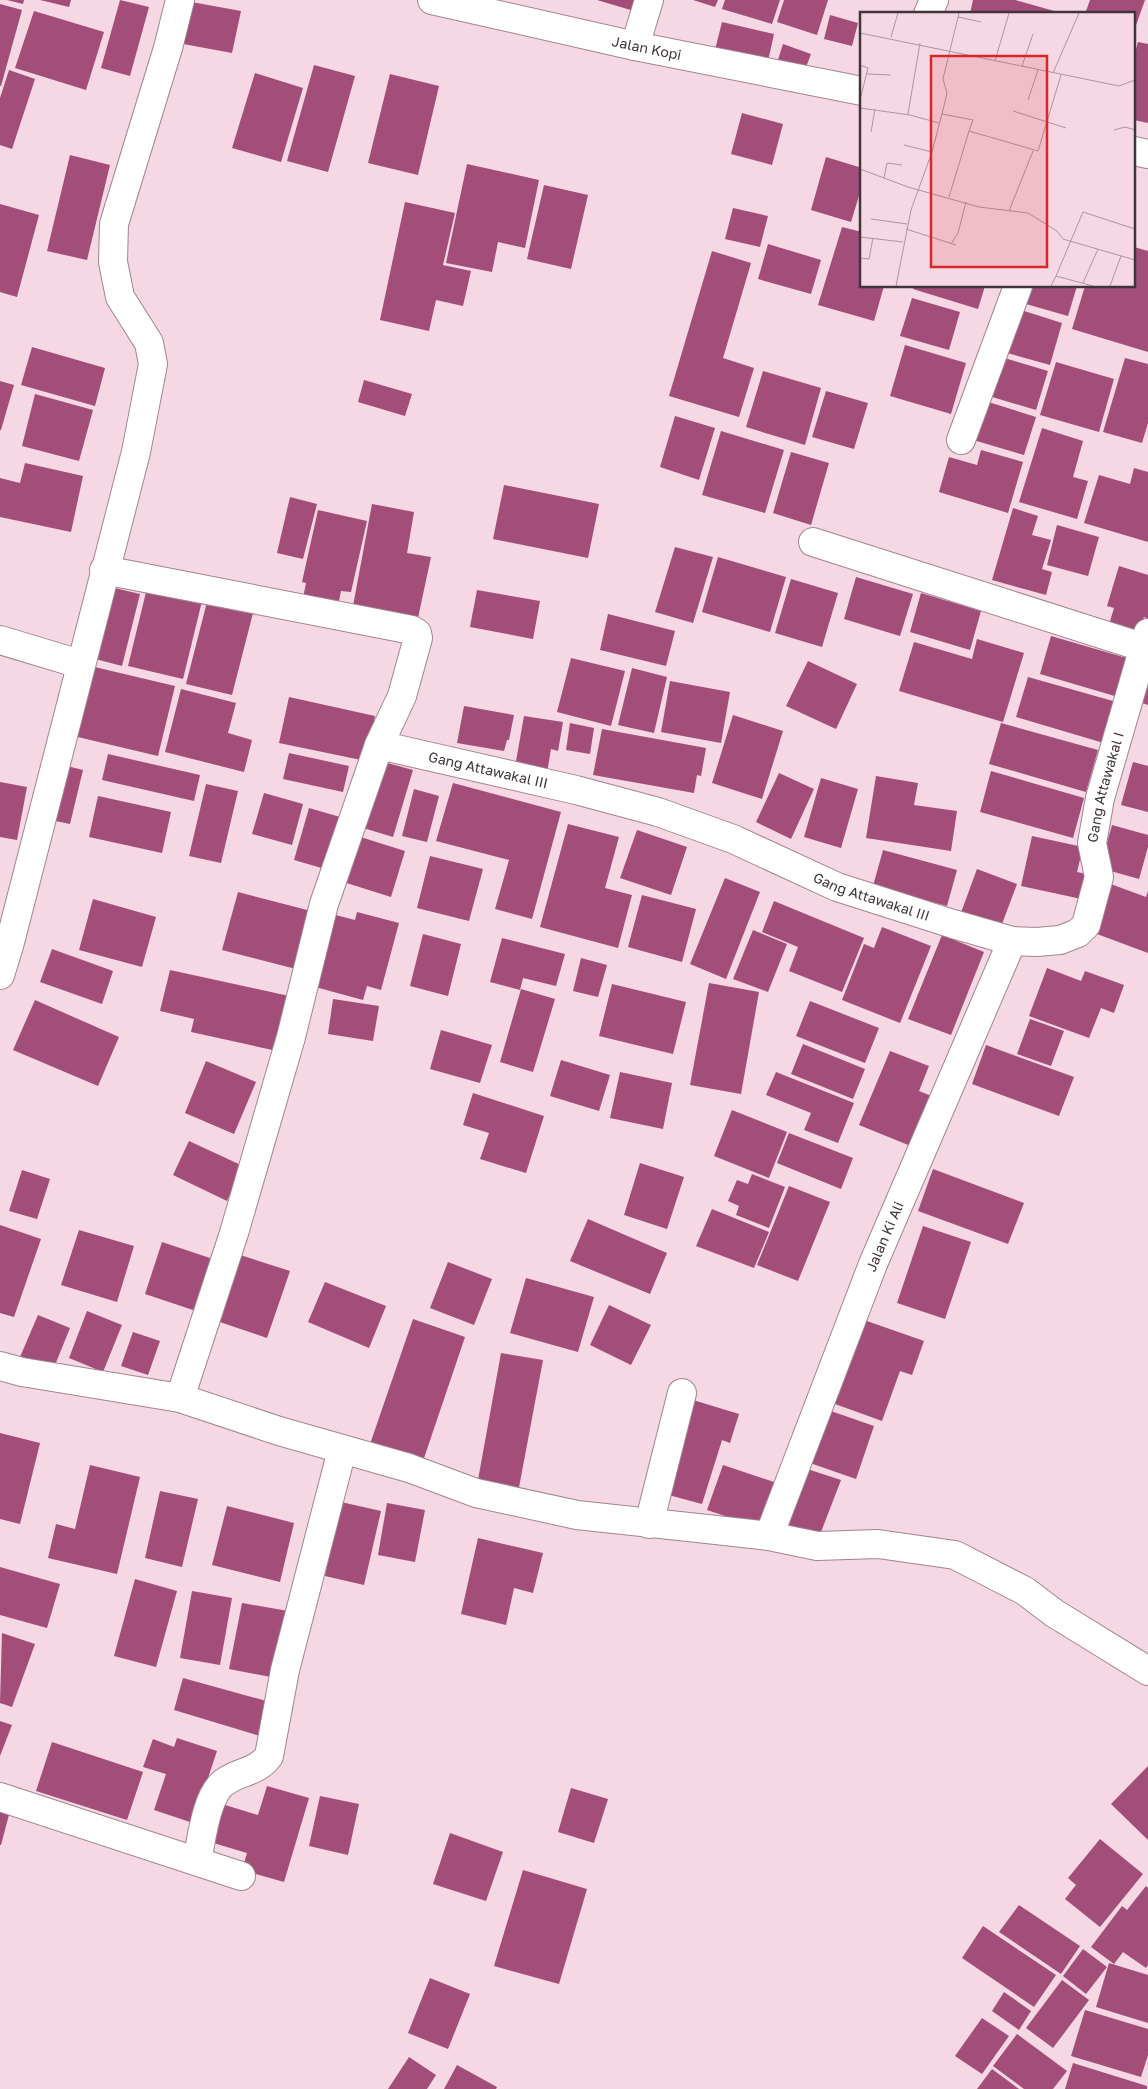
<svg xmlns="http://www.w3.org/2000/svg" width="1148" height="2089" font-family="'Golos Text',sans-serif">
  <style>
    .building { fill: #a34d79 }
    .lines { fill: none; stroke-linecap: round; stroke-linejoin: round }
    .minor-casing { stroke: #a18591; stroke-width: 30 }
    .minor { stroke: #fff; stroke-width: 28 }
    .labels { text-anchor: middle; stroke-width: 5; stroke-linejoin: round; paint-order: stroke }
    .street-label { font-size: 14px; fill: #40353a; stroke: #f6d7e4 }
    .inset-road { fill: none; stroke: #ad96a0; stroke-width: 1 }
    .view { fill: #d62828; fill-opacity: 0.15; stroke: #d62828; stroke-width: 2.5 }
    .inset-edge { fill: none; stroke: #40353a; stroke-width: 2.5 }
  </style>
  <rect width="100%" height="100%" fill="#f6d7e4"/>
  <g class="building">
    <polygon points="7,0 24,0 23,4"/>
    <polygon points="40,0 71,0 69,7"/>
    <polygon points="120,0 149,7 130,76 101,68"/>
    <polygon points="597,0 637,0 634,11"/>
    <polygon points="693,0 718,0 715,7"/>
    <polygon points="725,0 780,0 772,24 722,9"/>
    <polygon points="784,0 828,0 817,35 777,22"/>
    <polygon points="973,0 1015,0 1065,14 970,14"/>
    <polygon points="1090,0 1145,0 1135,28 1134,14 1096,14 1086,11"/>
    <polygon points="186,1 241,11 232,53 178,43"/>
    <polygon points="0,4 22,10 1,86 0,86"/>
    <polygon points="34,11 104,32 86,90 15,68"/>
    <polygon points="830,15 858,23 852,46 824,39"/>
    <polygon points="722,22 774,34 766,70 713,58"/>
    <polygon points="1138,42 1148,44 1148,123 1134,120 1134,57"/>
    <polygon points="783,44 811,54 802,78 775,69"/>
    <polygon points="314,65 355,76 328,172 287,161"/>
    <polygon points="9,70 35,79 12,149 0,145 0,98"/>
    <polygon points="255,73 303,88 281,162 232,148"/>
    <polygon points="390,74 439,86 418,175 368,163"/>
    <polygon points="742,113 783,124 772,165 731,154"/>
    <polygon points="70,155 110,165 87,260 47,251"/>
    <polygon points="826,157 862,168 862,186 851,222 811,210"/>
    <polygon points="467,164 539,180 525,248 498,242 492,272 446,263"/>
    <polygon points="544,185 588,195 571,269 527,259"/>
    <polygon points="405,202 455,213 443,265 471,271 463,306 436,300 429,331 380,320"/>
    <polygon points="0,204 39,215 17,297 0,292"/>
    <polygon points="733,208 768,216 760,247 725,239"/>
    <polygon points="842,227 862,232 862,286 884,286 874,321 818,305"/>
    <polygon points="768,244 821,260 811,294 758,279"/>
    <polygon points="1134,247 1148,251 1148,352 1072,329 1085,286 1134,286"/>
    <polygon points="712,251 751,263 723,358 754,368 739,417 669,396"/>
    <polygon points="914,286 985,286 978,309 913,289"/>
    <polygon points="1024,286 1077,286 1068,316 1019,302"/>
    <polygon points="912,298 960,312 949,350 900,336"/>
    <polygon points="1018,309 1062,323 1050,365 1004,352"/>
    <polygon points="905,345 966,363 951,414 890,396"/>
    <polygon points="32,347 105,368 95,406 21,385"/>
    <polygon points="1001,357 1048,371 1036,410 989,396"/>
    <polygon points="1125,358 1148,364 1148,423 1142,443 1103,432"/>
    <polygon points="1056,362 1114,379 1099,432 1040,415"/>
    <polygon points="763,371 821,388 805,445 746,427"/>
    <polygon points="364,380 412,394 405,416 358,402"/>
    <polygon points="0,381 14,385 1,430 0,430"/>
    <polygon points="826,391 868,403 854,449 812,437"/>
    <polygon points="35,394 93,410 79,461 22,446"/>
    <polygon points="982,400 1036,417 1024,455 970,439"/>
    <polygon points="675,416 715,428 699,480 660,467"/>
    <polygon points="1042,428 1083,441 1073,477 1088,481 1077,519 1019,502"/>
    <polygon points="721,431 784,450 765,513 702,495"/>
    <polygon points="981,450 1023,462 1008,513 939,492 949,457 977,465"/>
    <polygon points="791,452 829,463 811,525 773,513"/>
    <polygon points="25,463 83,476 71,532 0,517 0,478 20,483"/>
    <polygon points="1134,468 1148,472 1148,542 1084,523 1099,475 1130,484"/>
    <polygon points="504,485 599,504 588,558 493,539"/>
    <polygon points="290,497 317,504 303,559 277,553"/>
    <polygon points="372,504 414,512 407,553 431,557 418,618 353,606"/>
    <polygon points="1013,508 1038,516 1032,535 1051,540 1042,569 1052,572 1046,595 992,580"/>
    <polygon points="318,510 367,521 351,592 341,591 337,611 302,603 306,583 302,582"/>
    <polygon points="1057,525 1099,537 1088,576 1047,565"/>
    <polygon points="675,547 713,557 693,623 655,612"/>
    <polygon points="718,557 786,577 770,632 702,612"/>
    <polygon points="1119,566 1148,575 1148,619 1144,617 1137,640 1107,631 1114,608 1107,606"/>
    <polygon points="856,577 913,594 900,636 844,619"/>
    <polygon points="791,579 838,593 822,647 775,633"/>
    <polygon points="148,584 203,597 183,679 128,666"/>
    <polygon points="102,585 140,594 122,666 84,656"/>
    <polygon points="477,590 540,601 533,639 470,627"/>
    <polygon points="921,593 981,611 970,650 910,632"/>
    <polygon points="208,598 254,609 232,695 186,684"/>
    <polygon points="608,614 675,631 666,666 600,650"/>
    <polygon points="1051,636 1130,659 1118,697 1040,674"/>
    <polygon points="977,639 1024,653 1003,722 899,691 914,642 972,659"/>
    <polygon points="1148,657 1148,705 1134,700"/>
    <polygon points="571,658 625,671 611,726 557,712"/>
    <polygon points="808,661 857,684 836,729 786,706"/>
    <polygon points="82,664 175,686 158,756 65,734"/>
    <polygon points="632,668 667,677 654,733 618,725"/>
    <polygon points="1028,677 1120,703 1107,744 1016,717"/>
    <polygon points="670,681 730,692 721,743 661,732"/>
    <polygon points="181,689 236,703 228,733 252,740 244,772 165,752"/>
    <polygon points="289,697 375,716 366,761 279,743"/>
    <polygon points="464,706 514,715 509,740 507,740 504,751 457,743"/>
    <polygon points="733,715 783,731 762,799 712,783"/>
    <polygon points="524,716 563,722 558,751 551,749 547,773 515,767"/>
    <polygon points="570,723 594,728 590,754 566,750"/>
    <polygon points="1001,723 1098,750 1086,792 989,764"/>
    <polygon points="602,729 706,748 701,776 697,775 694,793 593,775"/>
    <polygon points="289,753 349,766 343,792 283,779"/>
    <polygon points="108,754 200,775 194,801 102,780"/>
    <polygon points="380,761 413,770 393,837 360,827"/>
    <polygon points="1133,762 1148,766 1148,812 1121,805"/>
    <polygon points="59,764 83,770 70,824 46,819"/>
    <polygon points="991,771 1084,798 1073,838 980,812"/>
    <polygon points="779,773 814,789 791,839 756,822"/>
    <polygon points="876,776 918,783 914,805 957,811 951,851 866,838"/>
    <polygon points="821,778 858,789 841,848 804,837"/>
    <polygon points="0,782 27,787 17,840 0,837"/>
    <polygon points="453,783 561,812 532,919 495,909 509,860 436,841"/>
    <polygon points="206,784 238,791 221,863 189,856"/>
    <polygon points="414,789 439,796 427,842 402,836"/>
    <polygon points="264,793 303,804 292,845 252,834"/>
    <polygon points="98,796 171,812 162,853 89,837"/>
    <polygon points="309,808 347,819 332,871 294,860"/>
    <polygon points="568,824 619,837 605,888 632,895 618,948 540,927"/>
    <polygon points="1112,825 1148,835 1148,847 1139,879 1100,868"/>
    <polygon points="637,830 687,847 671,895 620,878"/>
    <polygon points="351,834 405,851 391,897 337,880"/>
    <polygon points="1032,836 1083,847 1077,872 1091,875 1086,900 1021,886"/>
    <polygon points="883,850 957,870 947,906 873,886"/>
    <polygon points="430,856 483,869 469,921 417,908"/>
    <polygon points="977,869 1017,884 999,932 959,918"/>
    <polygon points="725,878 760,892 726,979 690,964"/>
    <polygon points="1108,883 1146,897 1148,891 1148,953 1089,931"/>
    <polygon points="238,892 311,911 296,969 222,950"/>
    <polygon points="642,895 696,909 682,962 628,947"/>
    <polygon points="93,899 156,917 142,967 79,950"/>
    <polygon points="774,901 864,938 842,992 789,971 798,947 762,932"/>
    <polygon points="357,912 399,923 381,990 367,986 363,1000 308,985 328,913 355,920"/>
    <polygon points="882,927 931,946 900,1023 842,1000 864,944 874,948"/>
    <polygon points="753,930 787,944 768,992 733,979"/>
    <polygon points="423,934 461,944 448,996 410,986"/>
    <polygon points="942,935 984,952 951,1035 908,1019"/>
    <polygon points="502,938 565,954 556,986 523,978 520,990 490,982"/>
    <polygon points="52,949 113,971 102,1004 40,982"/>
    <polygon points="581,958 607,965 598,997 573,991"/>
    <polygon points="1047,968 1081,981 1085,971 1124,985 1114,1013 1101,1008 1089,1038 1029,1016"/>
    <polygon points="170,970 289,996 277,1051 191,1032 194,1019 160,1011"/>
    <polygon points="709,983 759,992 741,1094 690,1085"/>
    <polygon points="612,984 686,1002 673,1054 599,1036"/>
    <polygon points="521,989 555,999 533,1072 500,1062"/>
    <polygon points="333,999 379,1006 373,1041 328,1034"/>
    <polygon points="35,1000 119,1037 98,1086 13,1050"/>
    <polygon points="810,1001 879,1028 865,1063 796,1036"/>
    <polygon points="1030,1019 1064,1031 1051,1066 1017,1054"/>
    <polygon points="441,1030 492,1045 480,1083 430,1069"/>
    <polygon points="803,1044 865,1069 853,1099 791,1074"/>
    <polygon points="986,1045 1074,1077 1059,1116 972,1084"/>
    <polygon points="890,1051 929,1066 919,1091 939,1099 918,1149 859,1125"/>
    <polygon points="561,1060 610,1075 599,1111 550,1096"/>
    <polygon points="206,1061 256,1082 234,1134 185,1113"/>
    <polygon points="620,1072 672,1083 663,1129 610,1118"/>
    <polygon points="776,1072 854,1103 838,1143 804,1130 811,1113 766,1095"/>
    <polygon points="473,1093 544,1116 526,1173 480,1159 489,1133 463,1125"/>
    <polygon points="732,1110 787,1132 769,1178 714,1156"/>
    <polygon points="789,1133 853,1158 841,1189 777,1163"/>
    <polygon points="189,1141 243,1166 227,1201 173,1175"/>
    <polygon points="640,1163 684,1177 667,1229 624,1215"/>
    <polygon points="933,1169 1024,1203 1008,1244 918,1211"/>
    <polygon points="22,1170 50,1179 37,1219 9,1211"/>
    <polygon points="752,1174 785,1187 769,1228 736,1215 739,1206 728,1201 737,1180 748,1184"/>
    <polygon points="789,1186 830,1202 798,1281 757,1265"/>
    <polygon points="712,1209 769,1232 754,1268 696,1246"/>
    <polygon points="588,1219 667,1253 650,1294 570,1261"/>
    <polygon points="0,1225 41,1239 14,1317 0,1313"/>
    <polygon points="923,1226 971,1242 945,1319 897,1303"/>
    <polygon points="79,1230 134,1246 117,1302 61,1285"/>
    <polygon points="162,1242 213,1259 196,1311 145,1294"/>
    <polygon points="237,1254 290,1271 267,1338 214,1320"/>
    <polygon points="448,1262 492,1279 474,1325 430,1308"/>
    <polygon points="526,1278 594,1297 578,1352 510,1333"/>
    <polygon points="325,1282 386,1306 369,1348 308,1322"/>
    <polygon points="609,1305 651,1325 631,1365 590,1345"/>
    <polygon points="87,1311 122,1325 103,1372 69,1358"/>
    <polygon points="38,1315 70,1328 53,1370 20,1357"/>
    <polygon points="413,1319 465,1337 422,1464 369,1447"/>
    <polygon points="864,1320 924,1341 912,1375 900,1371 882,1421 835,1404"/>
    <polygon points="133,1332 160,1341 148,1375 121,1366"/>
    <polygon points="501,1353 543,1360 517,1498 476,1491"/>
    <polygon points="693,1400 739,1414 730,1443 722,1440 702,1504 665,1494"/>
    <polygon points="828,1410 874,1426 856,1479 810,1463"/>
    <polygon points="0,1433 40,1443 20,1524 0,1519"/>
    <polygon points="90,1465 140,1477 117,1574 48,1558 56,1524 75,1529"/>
    <polygon points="723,1465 780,1484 764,1529 707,1510"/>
    <polygon points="801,1467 841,1480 816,1545 778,1532"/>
    <polygon points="160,1491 198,1499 182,1567 145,1558"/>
    <polygon points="341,1502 381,1511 364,1585 325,1576"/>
    <polygon points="387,1503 425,1510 415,1562 378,1555"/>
    <polygon points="227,1506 294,1523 280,1582 212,1565"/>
    <polygon points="478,1538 543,1553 533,1593 514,1588 506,1625 461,1614"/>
    <polygon points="0,1567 60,1584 47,1628 0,1615"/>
    <polygon points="135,1579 177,1591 156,1667 114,1656"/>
    <polygon points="192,1591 232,1598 220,1665 180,1658"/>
    <polygon points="242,1603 288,1611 276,1678 229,1669"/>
    <polygon points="2,1633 35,1644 12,1707 0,1703"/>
    <polygon points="183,1678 270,1702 260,1736 174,1710"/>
    <polygon points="0,1721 12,1725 0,1756"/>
    <polygon points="177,1738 217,1751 193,1823 154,1810 166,1774 143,1767 153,1739 174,1747"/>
    <polygon points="52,1742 143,1772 127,1820 36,1791"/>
    <polygon points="1148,1766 1148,1840 1111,1804"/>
    <polygon points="267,1786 309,1798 284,1882 242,1870 247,1853 210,1842 222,1804 258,1815"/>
    <polygon points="571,1788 608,1799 594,1843 558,1832"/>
    <polygon points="320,1796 359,1804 348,1855 309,1846"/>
    <polygon points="0,1804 11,1807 1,1845 0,1845"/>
    <polygon points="450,1833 503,1852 486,1901 433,1884"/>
    <polygon points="1100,1839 1143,1874 1100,1927 1065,1899 1076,1885 1068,1878"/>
    <polygon points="523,1870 587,1889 559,1984 494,1966"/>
    <polygon points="1146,1886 1148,1888 1148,1965 1146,1968 1123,1952 1114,1964 1091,1947 1122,1906 1127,1910"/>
    <polygon points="1019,1905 1080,1946 1061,1974 999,1932"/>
    <polygon points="983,1926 1056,1975 1034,2007 962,1958"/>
    <polygon points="1083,1949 1107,1967 1086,1994 1063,1976"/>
    <polygon points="1109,1963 1148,1975 1148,2023 1096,2007"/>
    <polygon points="430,1978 470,1994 448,2049 408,2033"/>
    <polygon points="1062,1980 1089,2000 1053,2048 1026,2028"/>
    <polygon points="1004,1992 1031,2011 1019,2030 992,2011"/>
    <polygon points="1085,2010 1148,2029 1148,2055 1141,2077 1071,2056"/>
    <polygon points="982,2018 1009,2036 982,2074 955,2056"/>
    <polygon points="1017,2034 1067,2071 1053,2089 1024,2089 993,2066"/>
    <polygon points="409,2057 436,2075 427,2089 388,2089"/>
    <polygon points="1073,2063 1147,2086 1147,2089 1065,2089"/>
    <polygon points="457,2065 497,2087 496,2089 444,2089"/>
    <polygon points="992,2069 1019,2089 977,2089"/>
  </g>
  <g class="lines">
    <g class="minor-casing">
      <g id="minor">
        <path id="s1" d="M432,0L635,46L862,91"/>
        <polyline points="928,14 934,0"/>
        <polyline points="635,46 649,0"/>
        <polyline points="1134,151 1148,154"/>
        <polyline points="961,440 1018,286"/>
        <polyline points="813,542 1148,649"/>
        <path id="s2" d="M104,570L412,630L417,633L418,638L402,696L379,745L576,790L658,812L733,839L837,887L953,924L1012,941L1037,942L1060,940L1078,933L1086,925L1099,877L1092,843L1100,798L1148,633"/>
        <polyline points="0,640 80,664"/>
        <polyline points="0,975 9,946 136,452 153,364 149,343 120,297 113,262 114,224 168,48 180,0"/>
        <polyline points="0,1366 22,1372 180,1398 279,1431 409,1468 476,1493 577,1515 707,1529 769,1536 817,1546 878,1544 955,1555 1025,1591 1054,1613 1148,1671"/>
        <polyline points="180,1398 234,1233 291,1037 324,904 379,745"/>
        <polyline points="649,1524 682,1393"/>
        <path id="s3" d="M769,1536L873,1264L1012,941"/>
        <polyline points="0,1797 241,1876"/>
        <path d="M197,1860C202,1839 206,1793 226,1781C241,1771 257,1772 269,1756L285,1670L342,1450"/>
      </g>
    </g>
    <use href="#minor" class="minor"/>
  </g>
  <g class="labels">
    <g class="street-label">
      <text dy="5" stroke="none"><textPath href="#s1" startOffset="220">Jalan Kopi</textPath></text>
      <text dy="5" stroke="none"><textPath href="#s2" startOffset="551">Gang Attawakal III</textPath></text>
      <text dy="5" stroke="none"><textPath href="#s2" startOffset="1324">Gang Attawakal I</textPath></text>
      <text dy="5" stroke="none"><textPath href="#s2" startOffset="956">Gang Attawakal III</textPath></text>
      <text dy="5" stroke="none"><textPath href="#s3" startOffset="321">Jalan Ki Ali</textPath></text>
    </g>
  </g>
  <g transform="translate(860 12)">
    <rect width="275" height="275" fill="#f6d7e4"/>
    <path class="inset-road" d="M98,5L121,10M0,21L259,74L275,68M31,25L38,1M135,49L149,1M0,53L8,56L1,84M162,54L173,22M193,61L219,1M7,62L31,63M168,88L178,58M0,96L50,103L79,111M153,99L206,116M48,102L60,31M82,102L113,108L109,119L178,139L201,63M254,118L265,115L275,118M11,120L15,97M44,133L72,140M0,157L48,175L119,195L168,201L197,219L203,227L275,248M24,166L27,151L42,153M89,185L109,119M149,199L173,139M11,207L47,212M46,217L96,233M0,225L43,230M91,232L98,221L106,190M0,246L9,247L13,226M196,264L223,200L275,217M223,271L238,237M36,274L51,198L72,140L85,90L87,81L83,67L99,1M191,274L196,264L233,274M250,274L261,244"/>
    <path class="view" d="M71,44H187V255H71Z"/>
    <rect width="275" height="275" class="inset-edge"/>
  </g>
</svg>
